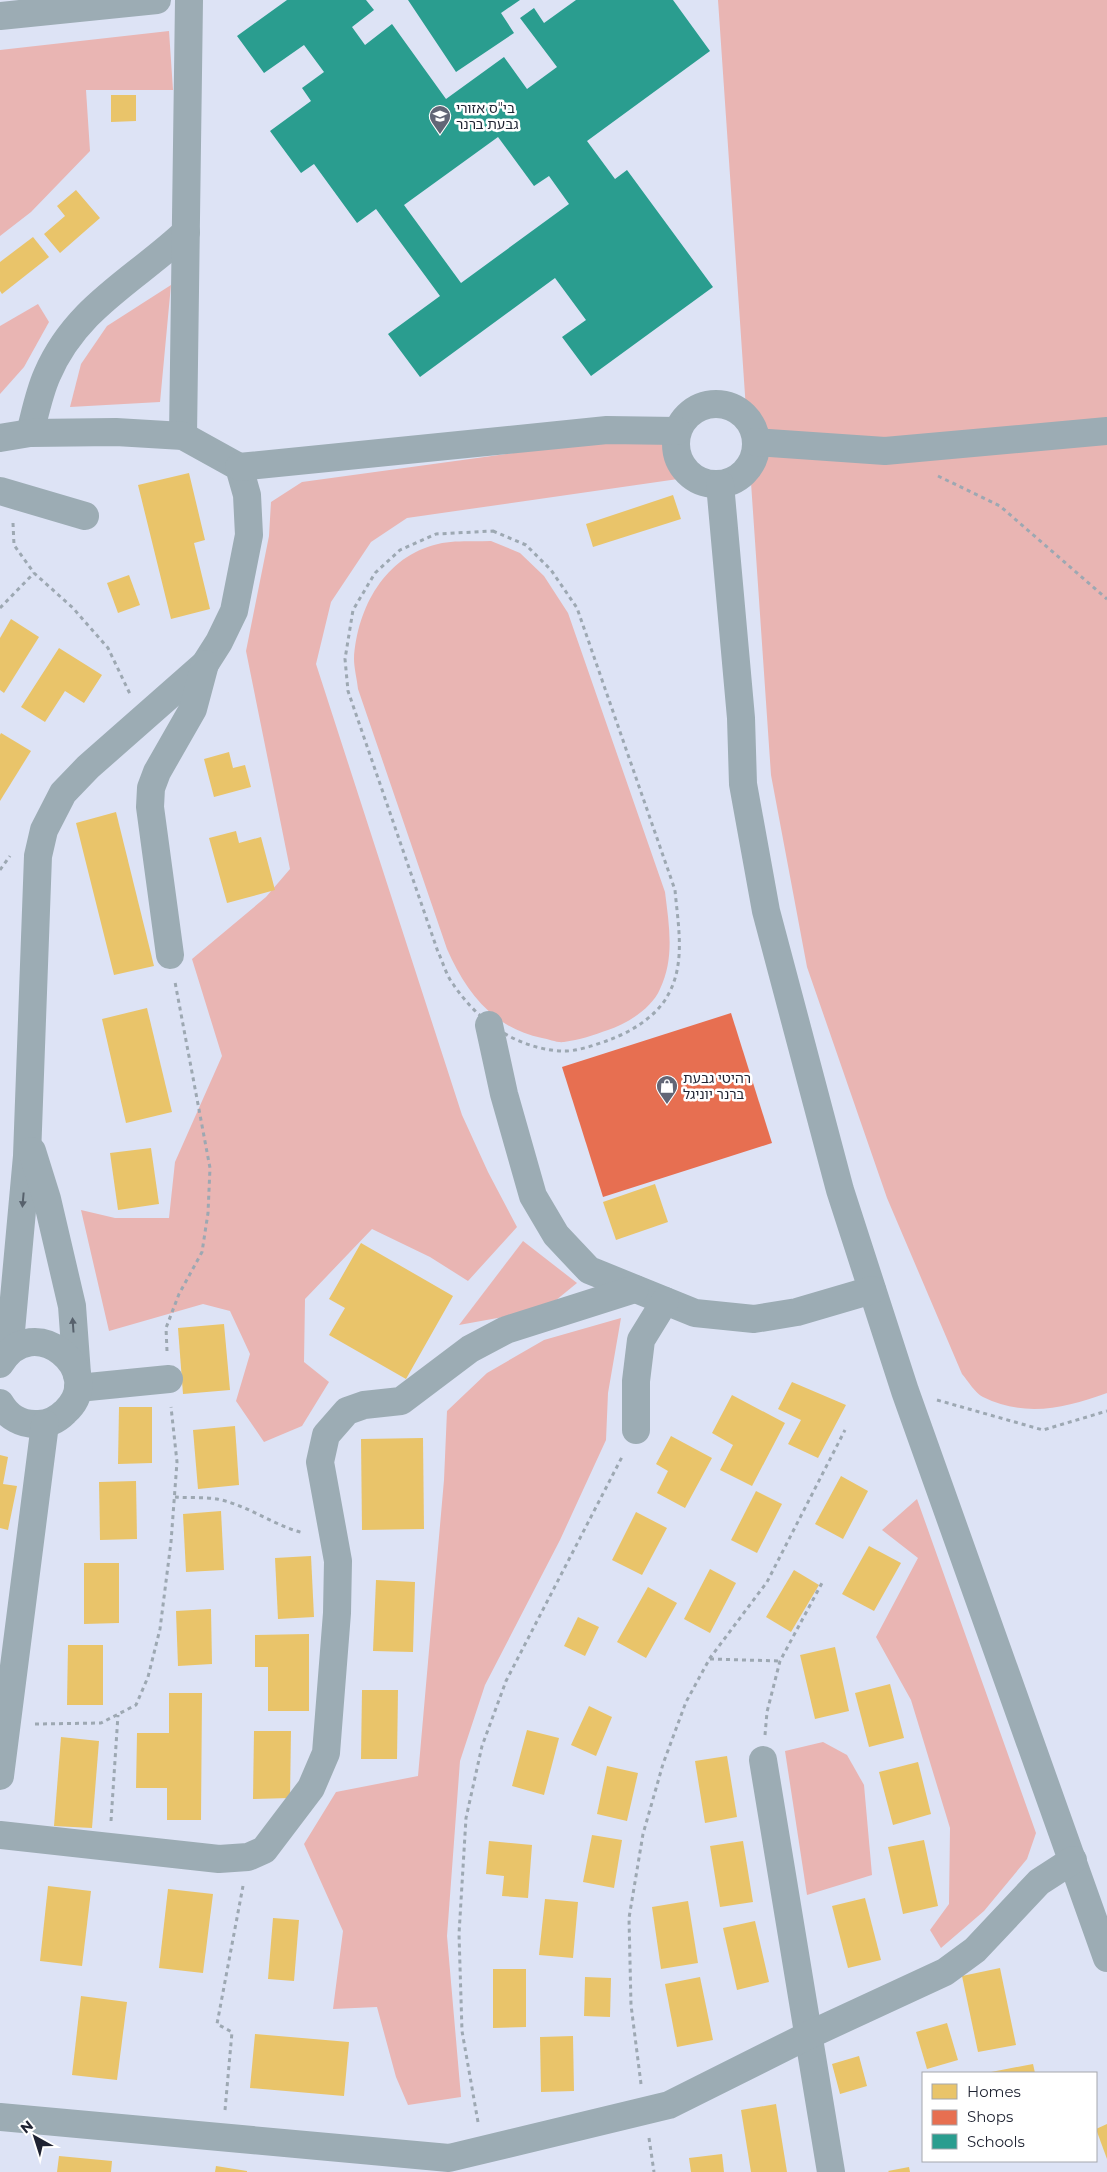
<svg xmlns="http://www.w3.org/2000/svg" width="1107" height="2172" font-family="Montserrat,'Noto Sans Hebrew',sans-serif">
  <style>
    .green { fill: #e9b5b3 }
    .homes { fill: #e9c46a }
    .shops { fill: #e76f51 }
    .schools { fill: #2a9d8f; fill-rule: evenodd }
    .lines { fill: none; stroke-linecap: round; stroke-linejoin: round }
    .path { stroke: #9da8b2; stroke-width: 3; stroke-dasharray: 4 4; stroke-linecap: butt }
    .minor { stroke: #9cacb4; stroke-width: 28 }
    .oneway { fill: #57616c }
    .labels { text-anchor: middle; stroke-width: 5; stroke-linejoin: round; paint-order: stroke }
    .poi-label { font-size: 14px; fill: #1f2332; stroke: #fff; text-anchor: start }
  </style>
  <rect width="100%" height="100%" fill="#dde3f5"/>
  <g class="green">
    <path d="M718,0H1107V1393C1065,1408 1026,1418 983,1397C975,1393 968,1381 962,1374L887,1198L807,967L771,775Z"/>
    <polygon points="169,31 173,90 86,90 90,151 31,212 0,236 0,50"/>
    <polygon points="171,285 160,402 70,407 81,364 107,326"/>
    <polygon points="38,304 49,322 24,367 0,394 0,326"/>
    <polygon points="601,441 665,444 665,459 678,479 407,518 371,542 331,602 316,664 462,1115 488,1172 517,1227 468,1281 430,1257 372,1229 305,1299 304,1362 329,1382 302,1426 264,1442 236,1401 250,1354 230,1311 203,1304 109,1331 81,1210 115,1218 169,1218 175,1162 222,1056 192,959 266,897 290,869 246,651 269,536 271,502 302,482"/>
    <path d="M491,541L520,553L544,576L568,613L665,892C669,925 675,958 660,989C652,1008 627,1024 608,1030C594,1035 579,1040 564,1042C557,1043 549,1039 542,1038C493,1028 466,992 447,949L358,689C357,679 354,668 354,659C357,608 385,556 438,544C454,540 474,542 491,541Z"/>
    <polygon points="523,1241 577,1283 555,1301 503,1317 459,1325"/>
    <polygon points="621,1318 608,1393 606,1440 560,1540 485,1685 460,1761 447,1936 461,2097 408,2105 396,2077 377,2007 333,2009 343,1931 304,1844 336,1792 418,1776 444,1480 447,1411 487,1373 544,1340"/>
    <polygon points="917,1499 1036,1833 1027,1859 984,1911 941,1948 930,1930 949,1904 950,1828 911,1700 876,1637 918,1558 882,1530"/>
    <polygon points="823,1742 847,1755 864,1785 872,1875 807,1895 785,1751"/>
  </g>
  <g class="homes">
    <polygon points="111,95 136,95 136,121 111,122"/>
    <polygon points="76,190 100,218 60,253 44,234 65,216 57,206"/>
    <polygon points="33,237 49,257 2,294 0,291 0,262"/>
    <polygon points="189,473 205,540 194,543 210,609 171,619 138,485"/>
    <polygon points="673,495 681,519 593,547 586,524"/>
    <polygon points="129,575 140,605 118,613 107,583"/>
    <polygon points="11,619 39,637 4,693 0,690 0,638"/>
    <polygon points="59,648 102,675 84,703 65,691 45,722 21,707"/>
    <polygon points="1,733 31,751 0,801 0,735"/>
    <polygon points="229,752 233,768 245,765 251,787 214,797 204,759"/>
    <polygon points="116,812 154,966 114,975 76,823"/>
    <polygon points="236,831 239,843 261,837 275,890 227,903 209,838"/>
    <polygon points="147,1008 172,1112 126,1123 102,1019"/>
    <polygon points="151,1148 159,1204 118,1210 110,1153"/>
    <polygon points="655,1184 668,1222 616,1240 603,1202"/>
    <polygon points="361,1243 453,1296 406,1379 329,1335 345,1308 329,1299"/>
    <polygon points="224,1324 230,1390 183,1394 178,1328"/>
    <polygon points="792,1382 846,1405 818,1458 788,1444 801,1420 778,1409"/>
    <polygon points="732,1395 785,1423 752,1486 720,1470 733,1445 712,1433"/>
    <polygon points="119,1407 152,1407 152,1463 118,1464"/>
    <polygon points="235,1426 239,1485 198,1489 193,1430"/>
    <polygon points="671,1436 712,1458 685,1508 657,1493 668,1471 656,1464"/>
    <polygon points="423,1438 424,1529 362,1530 361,1439"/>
    <polygon points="0,1455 8,1457 3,1484 17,1486 8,1530 0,1528"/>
    <polygon points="841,1476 868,1491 843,1539 815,1524"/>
    <polygon points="136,1481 137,1539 100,1540 99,1482"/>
    <polygon points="756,1491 782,1504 757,1553 731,1540"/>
    <polygon points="221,1511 224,1570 186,1572 183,1514"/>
    <polygon points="636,1512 667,1528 642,1575 612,1560"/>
    <polygon points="869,1546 901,1563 874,1611 842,1594"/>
    <polygon points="311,1556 314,1617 278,1619 275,1558"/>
    <polygon points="84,1563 119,1563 119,1623 84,1624"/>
    <polygon points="710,1569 736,1583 710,1633 684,1619"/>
    <polygon points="794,1570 819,1585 791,1632 766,1617"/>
    <polygon points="376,1580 415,1582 413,1652 373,1651"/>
    <polygon points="648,1587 677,1603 646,1658 617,1642"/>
    <polygon points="211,1609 212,1664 178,1666 176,1611"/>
    <polygon points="578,1617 599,1627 585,1656 564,1646"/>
    <polygon points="309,1634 309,1711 268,1711 268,1667 255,1667 255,1635"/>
    <polygon points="68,1645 103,1645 103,1705 67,1705"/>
    <polygon points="835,1647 849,1711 815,1719 800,1655"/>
    <polygon points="890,1684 904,1738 869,1747 855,1693"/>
    <polygon points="362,1690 398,1690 397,1759 361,1759"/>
    <polygon points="169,1693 202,1693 201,1820 167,1820 167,1788 136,1788 137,1733 169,1733"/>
    <polygon points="589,1706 612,1717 596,1756 571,1745"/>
    <polygon points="527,1730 559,1738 544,1795 512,1786"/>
    <polygon points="254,1731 291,1731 290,1798 253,1799"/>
    <polygon points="61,1737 99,1741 92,1828 54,1826"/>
    <polygon points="727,1756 737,1817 705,1823 695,1761"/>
    <polygon points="918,1762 931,1814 893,1825 879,1772"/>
    <polygon points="607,1766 638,1773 627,1821 597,1814"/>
    <polygon points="592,1835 622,1840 614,1888 583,1882"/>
    <polygon points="924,1840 938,1906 903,1914 888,1847"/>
    <polygon points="489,1841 532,1845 528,1898 502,1896 504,1876 486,1874"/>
    <polygon points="743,1841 753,1902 720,1907 710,1846"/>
    <polygon points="48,1886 91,1891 82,1966 40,1961"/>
    <polygon points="168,1889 213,1894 203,1973 159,1968"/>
    <polygon points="865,1898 881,1960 848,1968 832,1906"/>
    <polygon points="545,1899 578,1902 573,1958 539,1955"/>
    <polygon points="688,1901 698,1963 661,1969 652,1907"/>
    <polygon points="273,1918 299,1920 294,1981 268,1979"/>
    <polygon points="755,1921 769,1982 737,1990 723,1928"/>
    <polygon points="1000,1968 1016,2045 978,2052 962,1976"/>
    <polygon points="493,1969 526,1969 526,2027 493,2028"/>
    <polygon points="585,1977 611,1978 610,2017 584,2016"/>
    <polygon points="700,1977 713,2040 677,2047 665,1984"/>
    <polygon points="81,1996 127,2002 117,2080 72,2075"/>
    <polygon points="947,2023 958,2060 927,2069 916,2032"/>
    <polygon points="255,2034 349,2042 344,2096 250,2088"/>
    <polygon points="573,2036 574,2091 541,2092 540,2037"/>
    <polygon points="859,2056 867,2086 840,2094 832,2064"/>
    <polygon points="1033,2064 1035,2073 991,2073 991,2072"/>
    <polygon points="776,2104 787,2172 751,2172 741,2110"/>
    <polygon points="1107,2124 1107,2159 1096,2129"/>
    <polygon points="722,2154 724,2172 691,2172 689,2158"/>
    <polygon points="59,2156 112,2161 111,2172 57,2172"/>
    <polygon points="216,2166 247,2171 247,2172 215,2172"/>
    <polygon points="909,2167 910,2172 889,2172 888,2171"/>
  </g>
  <polygon class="shops" points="731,1013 772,1143 603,1197 562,1067"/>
  <g class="schools">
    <path d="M287,0H366L374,10L352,27L365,45L392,24L446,99L504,57L527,89L557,67L520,18L534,8L544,23L576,0H673L710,51L587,141L615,179L627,170L713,287L591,376L562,337L586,320L555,278L420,377L388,334L440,296L376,209L357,223L314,164L301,173L270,131L311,101L302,88L324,72L304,45L264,73L237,36ZM498,137L534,186L549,176L569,204L461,283L404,205Z"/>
    <polygon points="408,0 520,0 501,13 514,33 456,72"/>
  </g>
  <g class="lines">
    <g class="path">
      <polyline points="938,476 1000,506 1107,599"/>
      <polyline points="13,523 14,545 34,573 73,608 108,648 130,694"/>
      <path d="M493,531L526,545L551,570L577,608L675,890C678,925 686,963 668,995C657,1016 631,1032 609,1040C595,1045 576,1052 561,1051C515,1048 478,1021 453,984C446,975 443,962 438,952L348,691L345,659L353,610L375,573L400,550L436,534Z"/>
      <polyline points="0,608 34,573"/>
      <polyline points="0,870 10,856"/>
      <polyline points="167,1351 166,1328 179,1294 202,1252 208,1213 210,1168 175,982"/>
      <polyline points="937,1400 1043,1430 1107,1411"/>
      <path d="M175,1497C188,1498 204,1497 217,1499C248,1505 274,1526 304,1533"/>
      <polyline points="710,1659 780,1661"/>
      <polyline points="35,1724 101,1723 136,1705 148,1677 160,1629 171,1542 177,1462 171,1407"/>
      <polyline points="765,1735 767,1712 780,1661 822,1583"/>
      <polyline points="111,1821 118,1715"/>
      <polyline points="641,2084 631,2005 629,1918 643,1834 663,1764 686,1702 710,1658 767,1582 845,1430"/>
      <polyline points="225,2110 232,2032 217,2024 243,1886"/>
      <polyline points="478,2122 462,2031 459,1934 466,1818 482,1746 506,1681 623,1455"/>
      <polyline points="649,2138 654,2172"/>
    </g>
    <g class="minor">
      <polyline points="0,16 157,0"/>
      <circle cx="716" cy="444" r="40"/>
      <path d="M30,433C35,414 39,393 47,375C76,307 135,280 186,232"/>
      <polyline points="183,436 189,0"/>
      <polyline points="0,438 30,433 116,432 183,436 239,467 247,495 249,535 234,611 219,642 205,664 88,767 63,793 44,830 38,856 27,1156 11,1331 6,1355"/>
      <polyline points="756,442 885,451 1107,431"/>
      <polyline points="239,467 607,430 677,431"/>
      <polyline points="720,484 741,718 743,784 766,911 840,1190 905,1391 1107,1958"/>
      <polyline points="0,491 85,516"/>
      <polyline points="170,955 150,807 151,788 157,772 193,709 205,664"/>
      <polyline points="489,1025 504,1094 533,1196 556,1235 589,1270 695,1313 754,1319 797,1312 872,1290"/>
      <polyline points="32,1151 47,1199 72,1306 77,1374"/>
      <polyline points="78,1388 169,1379"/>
      <path d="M0,1403C8,1417 22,1425 38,1424C49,1424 57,1420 65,1412C109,1372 33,1308 0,1364"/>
      <polyline points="636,1430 636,1381 641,1340 665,1301"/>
      <polyline points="763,1760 831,2172"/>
      <polyline points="0,1776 45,1424"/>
      <polyline points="0,1835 219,1859 248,1857 264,1850 311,1788 326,1753 337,1613 338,1561 320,1462 326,1435 347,1411 364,1405 401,1401 470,1349 506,1330 635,1289"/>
      <polyline points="0,2117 449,2158 669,2105 809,2035 945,1972 975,1950 1039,1882 1073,1860"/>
    </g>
  </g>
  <defs><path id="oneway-solid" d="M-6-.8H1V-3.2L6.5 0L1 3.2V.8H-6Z" transform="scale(1.25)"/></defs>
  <g class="oneway">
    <use href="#oneway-solid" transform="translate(23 1200) rotate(95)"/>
    <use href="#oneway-solid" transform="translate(73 1325) rotate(-94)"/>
  </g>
  <defs>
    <g id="school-pin" transform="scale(1.125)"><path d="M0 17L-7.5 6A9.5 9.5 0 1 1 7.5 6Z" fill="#626676" stroke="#fff"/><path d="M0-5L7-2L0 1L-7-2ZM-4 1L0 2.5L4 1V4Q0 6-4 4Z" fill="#fff"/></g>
    <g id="shop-pin" transform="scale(1.125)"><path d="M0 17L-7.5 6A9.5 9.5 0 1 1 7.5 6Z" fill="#626676" stroke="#fff"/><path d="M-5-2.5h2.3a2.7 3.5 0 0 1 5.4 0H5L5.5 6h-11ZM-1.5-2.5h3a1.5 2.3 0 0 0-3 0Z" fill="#fff"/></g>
  </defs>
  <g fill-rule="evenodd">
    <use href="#school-pin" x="440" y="116"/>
    <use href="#shop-pin" x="667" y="1086"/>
  </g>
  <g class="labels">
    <g class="poi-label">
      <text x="456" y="113">בי"ס אזורי<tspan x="456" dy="16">גבעת ברנר</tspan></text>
      <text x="683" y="1083">רהיטי גבעת<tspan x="683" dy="16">ברנר יוניגל</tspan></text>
    </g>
  </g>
  <rect x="922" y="2072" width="175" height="90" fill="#ffffff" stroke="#a5a7ad"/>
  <rect x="932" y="2084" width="25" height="15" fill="#e9c46a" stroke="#a5a7ad"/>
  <text x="967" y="2097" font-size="15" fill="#1f2332">Homes</text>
  <rect x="932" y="2110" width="25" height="15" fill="#e76f51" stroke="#a5a7ad"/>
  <text x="967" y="2122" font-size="15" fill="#1f2332">Shops</text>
  <rect x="932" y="2134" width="25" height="15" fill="#2a9d8f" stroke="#a5a7ad"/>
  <text x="967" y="2147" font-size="15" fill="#1f2332">Schools</text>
  <g transform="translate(35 2137) rotate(321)" stroke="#ffffff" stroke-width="4" paint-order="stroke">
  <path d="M0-4L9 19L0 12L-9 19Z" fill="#1f2332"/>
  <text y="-8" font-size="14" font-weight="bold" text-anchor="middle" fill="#1f2332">N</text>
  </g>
</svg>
